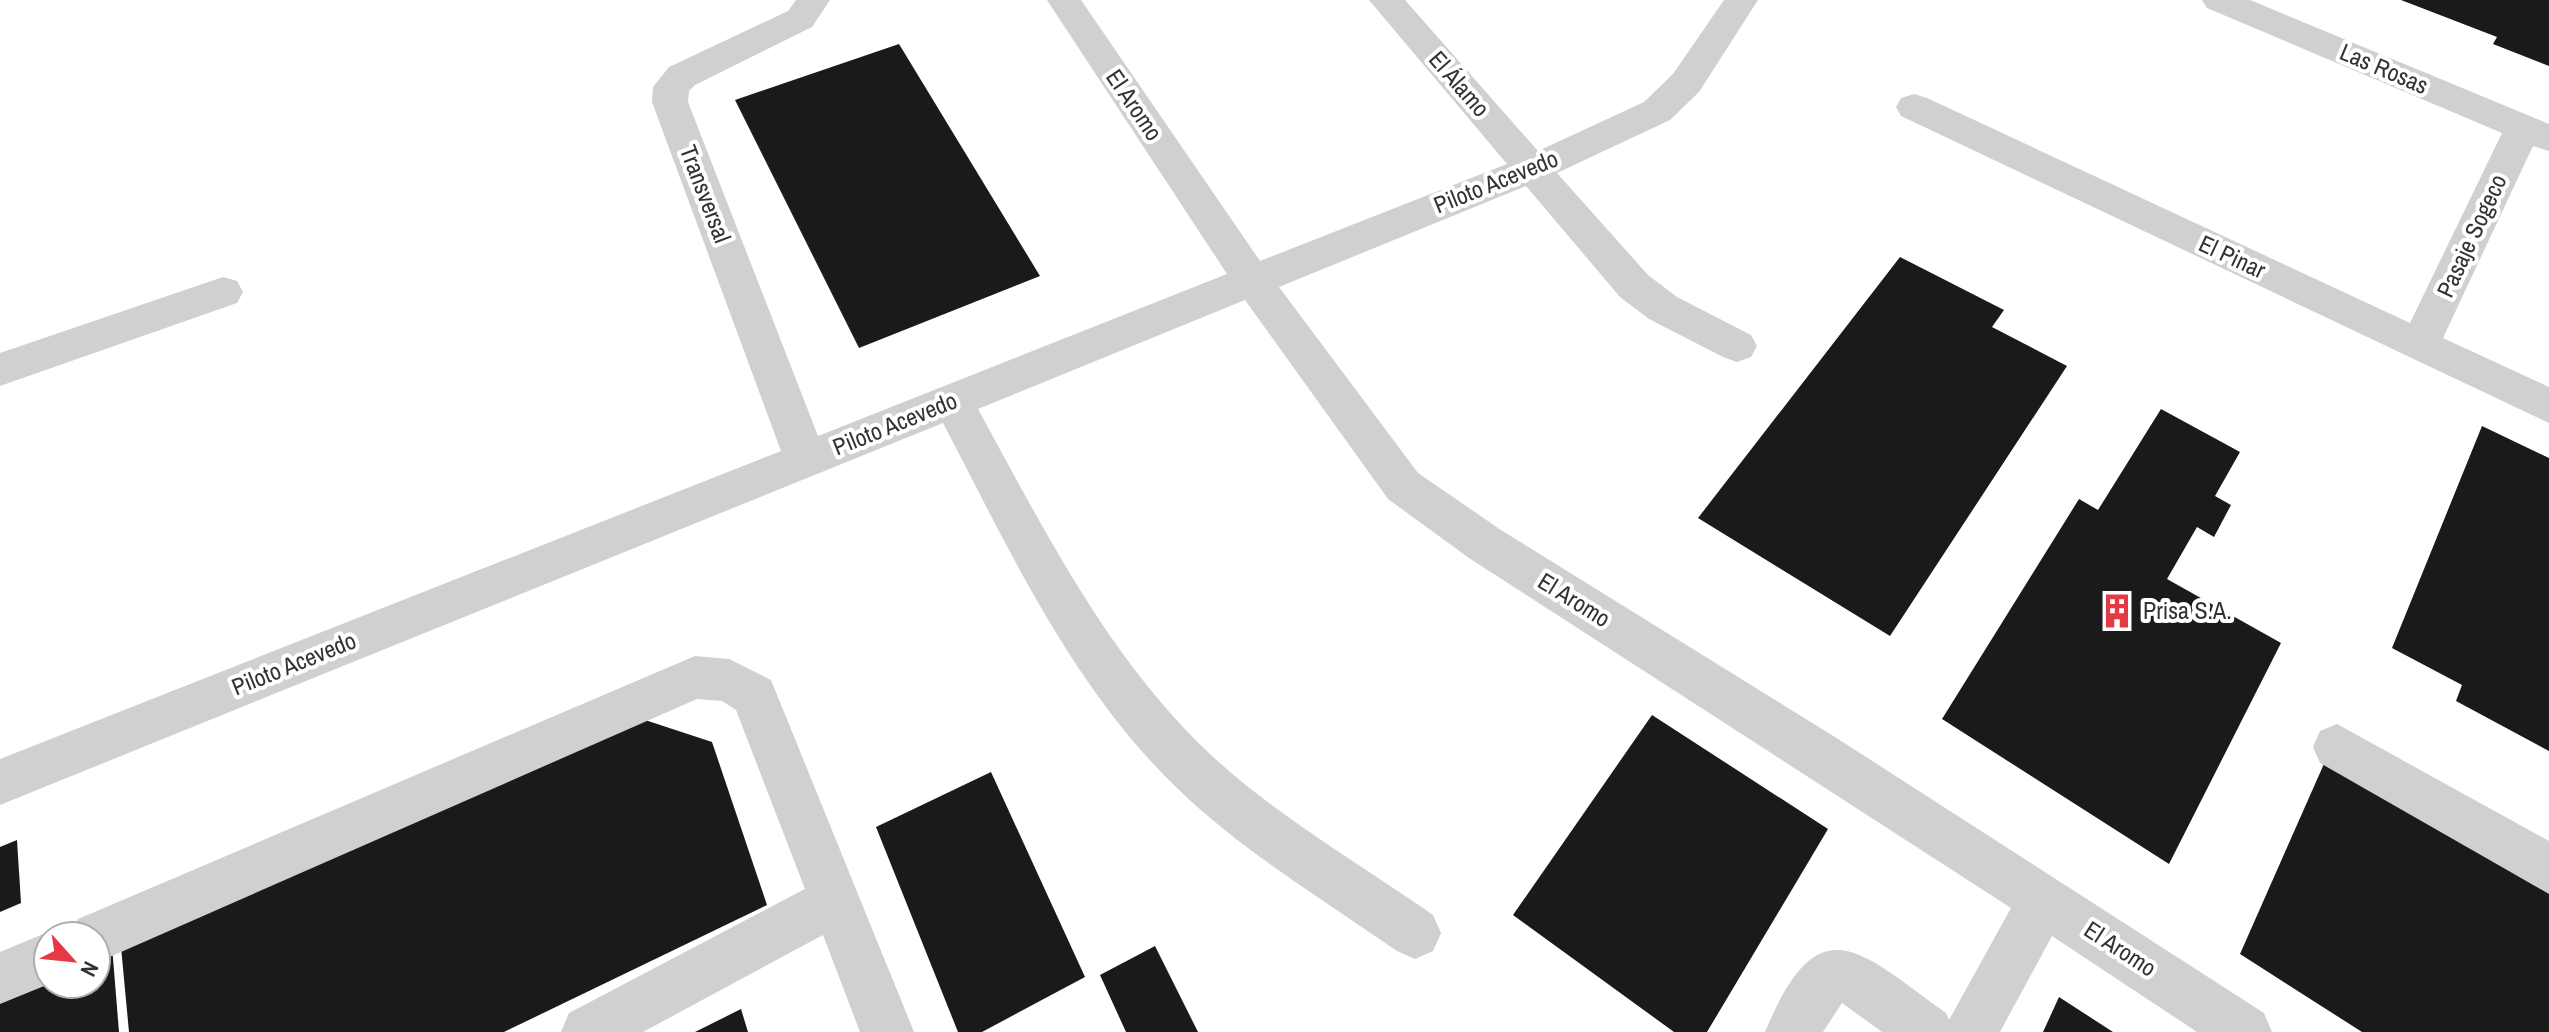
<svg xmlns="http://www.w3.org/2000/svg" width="2549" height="1032" font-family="'Archivo Narrow',sans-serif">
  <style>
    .building { fill: #1a1a1a }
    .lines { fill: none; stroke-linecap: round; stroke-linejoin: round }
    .minor { fill: #d0d0d0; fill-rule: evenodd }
    .labels { text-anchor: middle; stroke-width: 8; stroke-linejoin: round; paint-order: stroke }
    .street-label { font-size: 24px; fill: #333; stroke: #fff }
    .poi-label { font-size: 24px; fill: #333; stroke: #fff; text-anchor: start }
  </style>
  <rect width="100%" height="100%" fill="#fff"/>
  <g class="building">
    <polygon points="2401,0 2549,0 2549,66 2493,44 2497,37"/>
    <polygon points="899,44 1040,276 859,348 735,100"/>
    <polygon points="1900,257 2004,310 1992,327 2067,366 1890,636 1698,518"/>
    <polygon points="2161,409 2240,452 2215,496 2231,505 2214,537 2197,527 2167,579 2281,643 2169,864 1942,719 2079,499 2098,510"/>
    <polygon points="2482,426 2549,458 2549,751 2456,701 2462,685 2392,648"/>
    <polygon points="1652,715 1828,829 1707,1032 1674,1032 1513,915"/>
    <polygon points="642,719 712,742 767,905 504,1032 129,1032 121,947"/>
    <polygon points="2327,757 2549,885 2549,1032 2362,1032 2240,954"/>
    <polygon points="991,772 1085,977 982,1032 958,1032 876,827"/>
    <polygon points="17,840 21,903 0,912 0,847"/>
    <polygon points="112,946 119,1032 0,1032 0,993 48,984 96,984 96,952"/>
    <polygon points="1155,946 1198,1032 1126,1032 1100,975"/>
    <polygon points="2059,997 2113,1032 2043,1032"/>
    <polygon points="741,1009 748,1032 695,1032"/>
  </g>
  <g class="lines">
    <g class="minor">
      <path d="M796,0H830L812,27L695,85L689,91L688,102L818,436L1227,274L1047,0H1081L1260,261L1507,164L1369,0H1405L1538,151L1644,102L1673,74L1724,0H1758L1699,92L1670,120L1557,173L1648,275L1677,297L1751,335L1757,346L1751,357L1737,362L1723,357L1649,319L1620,297L1526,186L1279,287L1418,473L1501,530L1835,737L2264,1013L2272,1032H2197L2052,936L2000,1032H1882L1842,1003L1823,1032H1765C1819,902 1859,951 1946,1013L1949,1020L2011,908L1469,558L1388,499L1245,300L978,409C1045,531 1108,658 1211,755C1278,817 1359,863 1433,915L1441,933L1433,951L1415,959L1397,951C1323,899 1243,852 1178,789C1072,687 1010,551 943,423L0,805V759L781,451L652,102L653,87L669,67L788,11Z"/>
      <polygon points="2202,0 2250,0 2549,124 2549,151 2533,146 2443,338 2549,387 2549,423 1901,116 1896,107 1901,98 1914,94 1927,98 2410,323 2502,133 2207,8"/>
      <polygon points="223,277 237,281 243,292 237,303 0,386 0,353"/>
      <polygon points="695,656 729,659 771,680 914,1032 860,1032 823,935 643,1032 561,1032 569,1013 805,889 736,710 722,701 697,699 96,963 96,936 70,936 78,919"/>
      <polygon points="2337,724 2549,841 2549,894 2320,763 2313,747 2320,731"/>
      <polygon points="48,932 58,936 48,936 49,984 0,1004 0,952"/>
    </g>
  </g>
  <defs>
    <g id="building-bare" transform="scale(2.76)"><path d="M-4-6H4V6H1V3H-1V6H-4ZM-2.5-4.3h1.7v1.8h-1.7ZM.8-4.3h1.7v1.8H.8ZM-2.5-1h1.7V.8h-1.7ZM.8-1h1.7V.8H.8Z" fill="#e63946" stroke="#fff" stroke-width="2.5" paint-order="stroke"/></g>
  </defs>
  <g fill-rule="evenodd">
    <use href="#building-bare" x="2117" y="611"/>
  </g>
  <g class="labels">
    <g class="street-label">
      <text transform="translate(2384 69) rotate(23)" y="8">Las Rosas</text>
      <text transform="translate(1459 84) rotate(49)" y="8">El Álamo</text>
      <text transform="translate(1134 105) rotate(56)" y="8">El Aromo</text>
      <text transform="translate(1496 182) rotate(-22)" y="8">Piloto Acevedo</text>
      <text transform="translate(705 194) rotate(69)" y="8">Transversal</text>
      <text transform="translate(2472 236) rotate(-65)" y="8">Pasaje Sogeco</text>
      <text transform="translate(2232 257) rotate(25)" y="8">El Pinar</text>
      <text transform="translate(895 424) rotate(-22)" y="8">Piloto Acevedo</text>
      <text transform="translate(1574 600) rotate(32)" y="8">El Aromo</text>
      <text transform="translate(294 664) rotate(-22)" y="8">Piloto Acevedo</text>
      <text transform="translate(2120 949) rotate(33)" y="8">El Aromo</text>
    </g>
    <g class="poi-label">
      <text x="2143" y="619">Prisa S.A.</text>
    </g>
  </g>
  <g transform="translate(72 960) rotate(117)"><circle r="38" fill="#ffffff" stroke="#adadad" stroke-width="2"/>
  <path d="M0-6L14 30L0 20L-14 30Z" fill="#e63946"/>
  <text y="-12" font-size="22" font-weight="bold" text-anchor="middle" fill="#333333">N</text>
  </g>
</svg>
